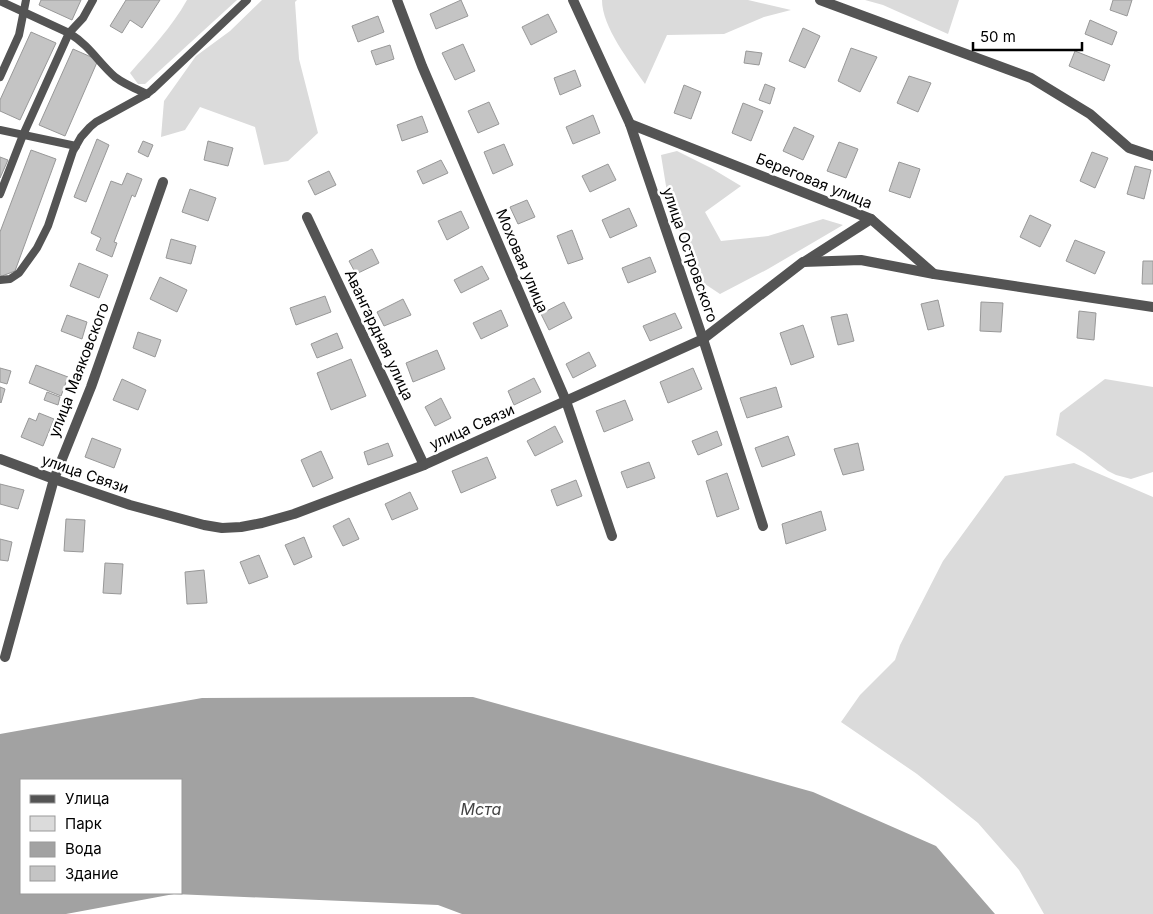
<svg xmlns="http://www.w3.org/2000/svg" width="1153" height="914" font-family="Inter,sans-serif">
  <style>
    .green { fill: #dbdbdb }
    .water { fill: #a2a2a2; fill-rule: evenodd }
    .building { fill: #c4c4c4; stroke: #989898 }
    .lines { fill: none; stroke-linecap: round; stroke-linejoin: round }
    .service { stroke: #545454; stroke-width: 8 }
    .minor { stroke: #545454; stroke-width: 10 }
    .labels { text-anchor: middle; stroke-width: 5; stroke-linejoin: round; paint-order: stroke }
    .street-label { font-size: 15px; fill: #000; stroke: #fff }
    .water-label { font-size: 16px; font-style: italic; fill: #434343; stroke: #fff }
  </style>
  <rect width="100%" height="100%" fill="#fff"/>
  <g class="green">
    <path d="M187,0H237L145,84H138L130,73C150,50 172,27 187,0Z"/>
    <polygon points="262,0 297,0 295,2 299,59 318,133 288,161 264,165 255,127 200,107 185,130 161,137 164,101 196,56 230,31"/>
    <path d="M602,0H748L791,10L764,17L724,34L667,35L645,84C630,62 602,27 602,0Z"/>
    <polygon points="865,0 959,0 948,34 883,5"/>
    <polygon points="677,151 711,168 741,186 705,212 721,241 768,236 823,219 843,225 768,269 720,294 699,280 683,241 667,192 661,155"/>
    <polygon points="1105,379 1153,387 1153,472 1131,479 1116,475 1108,471 1084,453 1056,435 1060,413"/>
    <polygon points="1074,463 1153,497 1153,914 1044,914 1019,870 978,823 917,774 841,722 860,695 895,660 900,645 943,561 1005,476"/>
  </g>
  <path class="water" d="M473,697L813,792L936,846L995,914H462L438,905L174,894L66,914H0V734L202,698ZM21,780H181V893H21Z"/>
  <g class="building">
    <polygon points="41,0 81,0 72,20 39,5"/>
    <polygon points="126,0 160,0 142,28 130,20 122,33 110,26"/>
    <polygon points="461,0 468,16 436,29 430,14"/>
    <polygon points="1113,0 1132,0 1127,16 1110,10"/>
    <polygon points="548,14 557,32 531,45 522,27"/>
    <polygon points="378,16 384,32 358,42 352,26"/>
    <polygon points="1090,20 1117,32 1112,45 1085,34"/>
    <polygon points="803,28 820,36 805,68 789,61"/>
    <polygon points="31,32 56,43 20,120 0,111 0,100"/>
    <polygon points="463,44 475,71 455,80 442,53"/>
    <polygon points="390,45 394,59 376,65 371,51"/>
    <polygon points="851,48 877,57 860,92 838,81"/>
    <polygon points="73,49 98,60 65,136 39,125"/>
    <polygon points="746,51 762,53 759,65 744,63"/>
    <polygon points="1075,51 1110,65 1104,81 1069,66"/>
    <polygon points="575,70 581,86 560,95 554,78"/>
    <polygon points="909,76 931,83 918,112 897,103"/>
    <polygon points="765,84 775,88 770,104 759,100"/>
    <polygon points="684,85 701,92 691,119 674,113"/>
    <polygon points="489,102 499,124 478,133 468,111"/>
    <polygon points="743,103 763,111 751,141 732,133"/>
    <polygon points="593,115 600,133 573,144 566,127"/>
    <polygon points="422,116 428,132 402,141 397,125"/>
    <polygon points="794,127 814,136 803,160 783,151"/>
    <polygon points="97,139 109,145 86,202 74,197"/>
    <polygon points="143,141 153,145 148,157 138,152"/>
    <polygon points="208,141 233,148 228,166 204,160"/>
    <polygon points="839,142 858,149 846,178 827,171"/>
    <polygon points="504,144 513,165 493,174 484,152"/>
    <polygon points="31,150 56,159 15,271 2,276 0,275 0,232"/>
    <polygon points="1092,152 1108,158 1095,188 1080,181"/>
    <polygon points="0,157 8,160 0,178"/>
    <polygon points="441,160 448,173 423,184 417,171"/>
    <polygon points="899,162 920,169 910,198 889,191"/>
    <polygon points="608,164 616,180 590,192 582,176"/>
    <polygon points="1135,166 1151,170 1144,199 1127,194"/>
    <polygon points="329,171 336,185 315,195 308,181"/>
    <polygon points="127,173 142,179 135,197 132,195 114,242 117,243 112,257 96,250 101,238 91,233 111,181 122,185"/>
    <polygon points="190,189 216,198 208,221 182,212"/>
    <polygon points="527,200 535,217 518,224 510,207"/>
    <polygon points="629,208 637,226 610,238 602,220"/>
    <polygon points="461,211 469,228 447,240 438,221"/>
    <polygon points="1030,215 1051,225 1040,247 1020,237"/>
    <polygon points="572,230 583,259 568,264 557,236"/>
    <polygon points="171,239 196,246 191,264 166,258"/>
    <polygon points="1075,240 1105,252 1095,274 1066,261"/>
    <polygon points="372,249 379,263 356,274 349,261"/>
    <polygon points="650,257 656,272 628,283 622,268"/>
    <polygon points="1143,261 1153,261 1153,284 1142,284"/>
    <polygon points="79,263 108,275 99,298 70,286"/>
    <polygon points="482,266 489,279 461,293 454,280"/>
    <polygon points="160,277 187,290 177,312 150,299"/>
    <polygon points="325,296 331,312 296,325 290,308"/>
    <polygon points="403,299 411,315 384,326 377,312"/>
    <polygon points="938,300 944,326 928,330 921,304"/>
    <polygon points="564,302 572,318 549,330 541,314"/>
    <polygon points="981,302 1003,303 1001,332 980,331"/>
    <polygon points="501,310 508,326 481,339 473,323"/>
    <polygon points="1079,311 1096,313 1094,340 1077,338"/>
    <polygon points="675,313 682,328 650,341 643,326"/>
    <polygon points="847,314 854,341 838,345 831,317"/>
    <polygon points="67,315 87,322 82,339 61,331"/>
    <polygon points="803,325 814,357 791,365 780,333"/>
    <polygon points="138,332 161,340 155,357 133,348"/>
    <polygon points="337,333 343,348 317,358 311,344"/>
    <polygon points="437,350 445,369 413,382 406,363"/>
    <polygon points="589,352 596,366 573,378 566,364"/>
    <polygon points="351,359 366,396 331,410 317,373"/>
    <polygon points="36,365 68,377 61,396 29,383"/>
    <polygon points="0,368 11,371 7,384 0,382"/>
    <polygon points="693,368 702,389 668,403 660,382"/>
    <polygon points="534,378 541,392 514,405 508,391"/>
    <polygon points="122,379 146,390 138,410 113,400"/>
    <polygon points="0,387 5,389 1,403 0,402"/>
    <polygon points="776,387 782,407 747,418 740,398"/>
    <polygon points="47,392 60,397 58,405 44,400"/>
    <polygon points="441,398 451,418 435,426 425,407"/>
    <polygon points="625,400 633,420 604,432 596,411"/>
    <polygon points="39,413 54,419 43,446 21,437 29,418 36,421"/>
    <polygon points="555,426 563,442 535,456 527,441"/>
    <polygon points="717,431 722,445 698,455 692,441"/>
    <polygon points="788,436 795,455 762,467 755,448"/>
    <polygon points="92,438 121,449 114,468 85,457"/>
    <polygon points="388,443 393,456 368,465 364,452"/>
    <polygon points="858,443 864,470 843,475 834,449"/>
    <polygon points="321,451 333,478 313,487 301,460"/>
    <polygon points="487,457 496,478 461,493 452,471"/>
    <polygon points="649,462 655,478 627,488 621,472"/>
    <polygon points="727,473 739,509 717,517 706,481"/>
    <polygon points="576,480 582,496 557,506 551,490"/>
    <polygon points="0,484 24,490 18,509 0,504"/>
    <polygon points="410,492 418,509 392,520 385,504"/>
    <polygon points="821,511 826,530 786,544 782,524"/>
    <polygon points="349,518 359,539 343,546 333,526"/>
    <polygon points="66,519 85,520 83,552 64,551"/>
    <polygon points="304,537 312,557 294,565 285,545"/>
    <polygon points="0,539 12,542 8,561 0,560"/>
    <polygon points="259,555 268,577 249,584 240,562"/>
    <polygon points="105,563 123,564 121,594 103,593"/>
    <polygon points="204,570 207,603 187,604 185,572"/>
  </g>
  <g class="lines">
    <g class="service">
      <path d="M0,1L69,33C90,46 98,62 115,77C124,84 136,89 147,94"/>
      <polyline points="0,77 19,35 26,0"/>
      <polyline points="0,130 76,146"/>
      <polyline points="0,194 23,135 69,33 83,18 93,0"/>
      <polyline points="0,280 10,279 19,273 37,248 48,226 73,151 81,137 90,127 96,122 147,94 152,90 247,0"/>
    </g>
    <g class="minor">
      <polyline points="397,0 422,66 566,401 612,536"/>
      <polyline points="573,0 630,124 703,339 763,526"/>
      <polyline points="820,0 1031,78 1090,114 1129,148 1153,156"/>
      <polyline points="630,124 871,219 934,274 1153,307"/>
      <polyline points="307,217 424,465"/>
      <polyline points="804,262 871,219"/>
      <polyline points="0,459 54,479 130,505 204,525 222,528 241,527 262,523 294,514 424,465 703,339 803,262 861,260 934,274"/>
      <polyline points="5,657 54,479 91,387 163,182"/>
    </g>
  </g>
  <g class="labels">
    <g class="street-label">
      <text transform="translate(814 181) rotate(22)" y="5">Береговая улица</text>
      <text transform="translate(690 255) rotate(71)" y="5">улица Островского</text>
      <text transform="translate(522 261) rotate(67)" y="5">Моховая улица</text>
      <text transform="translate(379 335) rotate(65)" y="5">Авангардная улица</text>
      <text transform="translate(79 370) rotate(-69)" y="5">улица Маяковского</text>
      <text transform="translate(472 427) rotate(-24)" y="5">улица Связи</text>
      <text transform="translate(85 474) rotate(19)" y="5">улица Связи</text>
    </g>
    <g class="water-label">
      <text x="481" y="815">Мста</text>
    </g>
  </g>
  <rect x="20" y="779" width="162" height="115" fill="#ffffff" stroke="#999999"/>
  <rect x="30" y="795" width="25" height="8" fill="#545454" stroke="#999999"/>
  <text x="65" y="804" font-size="15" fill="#000000">Улица</text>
  <rect x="30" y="816" width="25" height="15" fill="#dbdbdb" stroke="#999999"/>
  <text x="65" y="829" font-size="15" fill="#000000">Парк</text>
  <rect x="30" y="842" width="25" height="15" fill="#a2a2a2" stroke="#999999"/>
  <text x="65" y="854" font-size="15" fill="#000000">Вода</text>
  <rect x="30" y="866" width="25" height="15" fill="#c4c4c4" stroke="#999999"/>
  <text x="65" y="879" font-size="15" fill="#000000">Здание</text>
  <path d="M973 42v8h109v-8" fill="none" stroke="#000000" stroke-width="2.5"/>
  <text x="980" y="42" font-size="15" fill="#000000" stroke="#ffffff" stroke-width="4" paint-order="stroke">50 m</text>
</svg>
